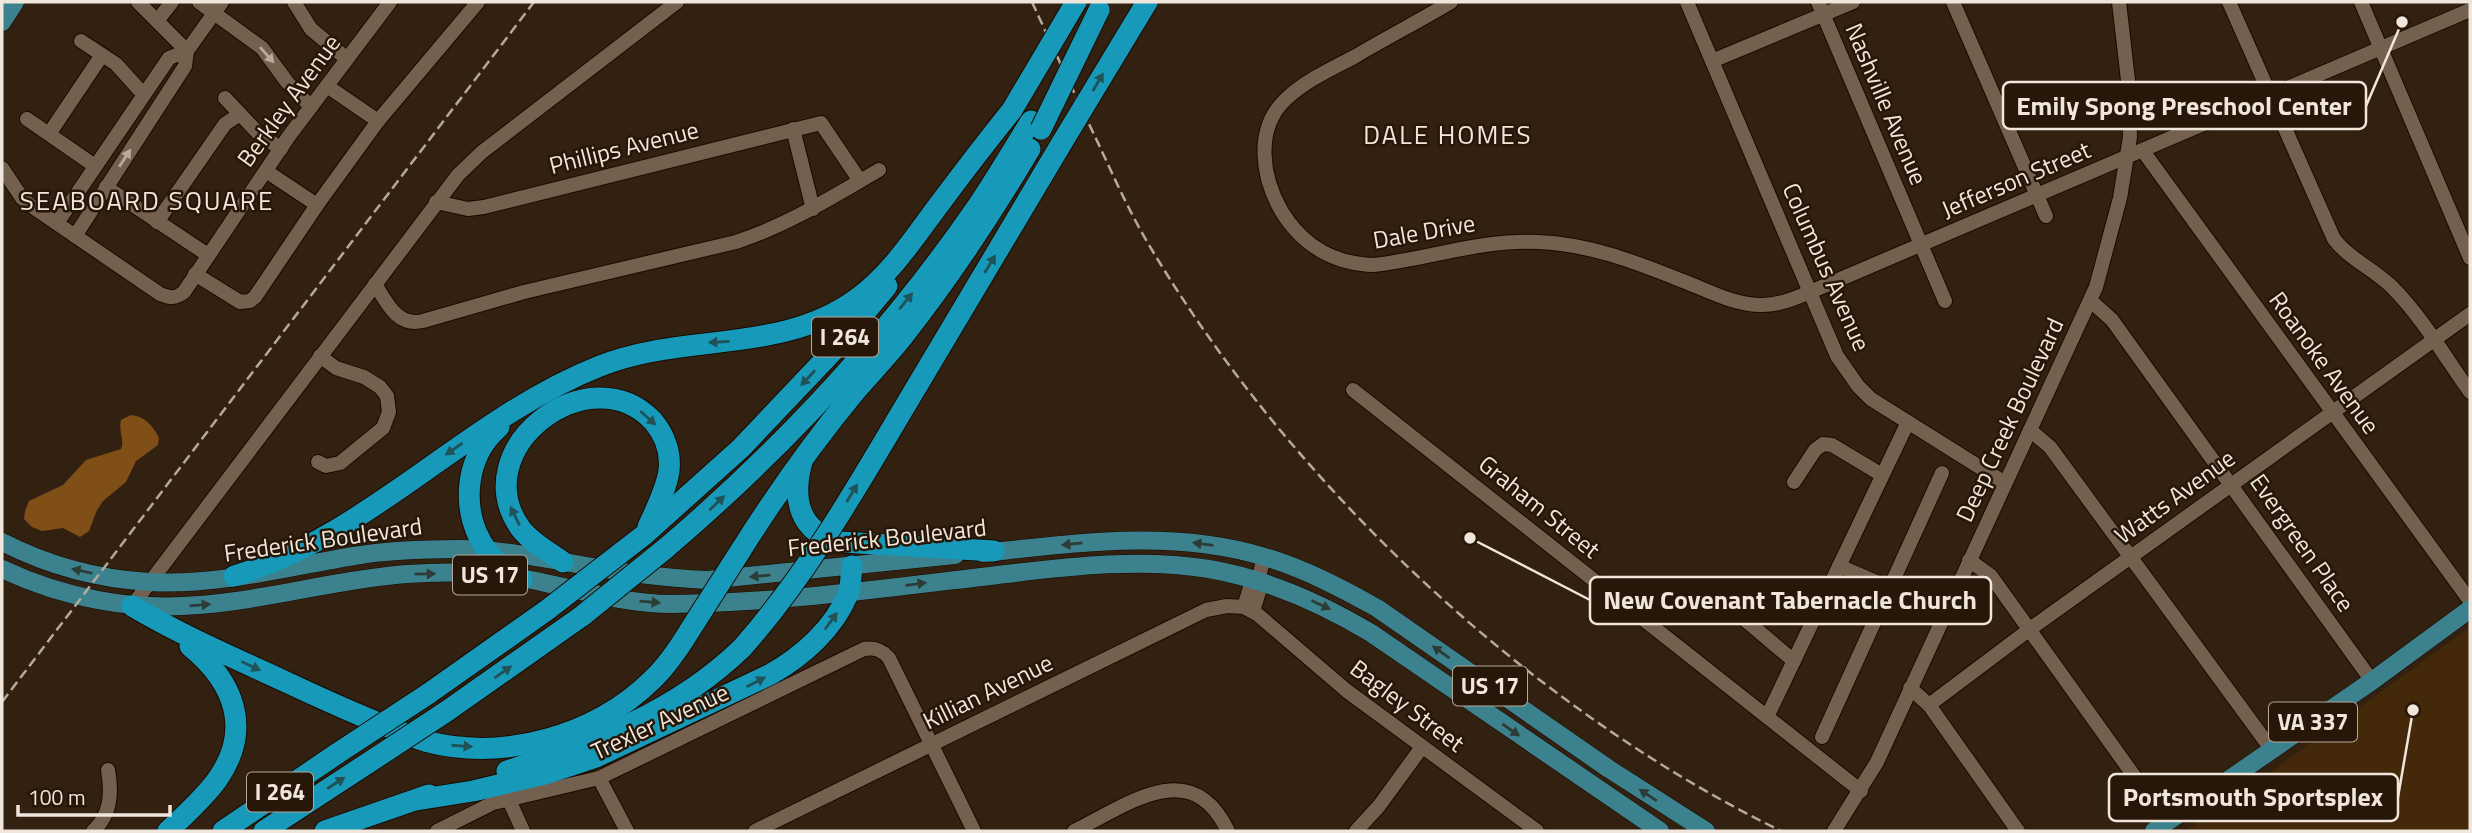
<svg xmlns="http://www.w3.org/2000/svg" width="2472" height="833" font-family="'Titillium Web',sans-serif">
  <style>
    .green { fill: #44280a }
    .water { fill: #804f18 }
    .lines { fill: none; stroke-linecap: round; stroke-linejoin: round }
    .minor-casing { stroke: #190a00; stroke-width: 16 }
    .major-casing { stroke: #190a00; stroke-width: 19 }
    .highway-casing { stroke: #190a00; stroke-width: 23 }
    .minor { stroke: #74604e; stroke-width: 14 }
    .major { stroke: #3c828e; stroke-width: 18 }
    .highway { stroke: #1799b9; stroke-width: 21 }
    .rail { stroke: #b5a99c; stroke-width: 2.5; stroke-dasharray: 10 5; stroke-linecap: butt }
    .highway-bridge-casing { stroke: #190a00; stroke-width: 23; stroke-linecap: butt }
    .highway-bridge { stroke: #1799b9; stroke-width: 21 }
    .oneway { fill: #b9aa9c }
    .oneway2 { fill: #205258 }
    .oneway3 { fill: #2e3c37 }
    .labels { text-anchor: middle; stroke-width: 5; stroke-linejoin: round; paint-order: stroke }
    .shield { fill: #271708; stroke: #b4a89c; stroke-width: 2 }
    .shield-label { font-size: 23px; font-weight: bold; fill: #f1e6db }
    .street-label { font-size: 24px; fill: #f1e6db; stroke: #271708 }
    .neighbourhood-label { font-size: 26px; letter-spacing: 2px; fill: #f1e6db; stroke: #271708 }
    .leader { fill: none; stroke: #f1e6db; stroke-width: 2.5 }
    .callout-dot { fill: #f1e6db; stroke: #271708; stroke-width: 2.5 }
    .callout { fill: #271708; stroke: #f1e6db; stroke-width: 2.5 }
    .callout-label { font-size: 26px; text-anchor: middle; font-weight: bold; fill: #f1e6db }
  </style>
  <rect width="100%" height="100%" fill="#322111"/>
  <polygon class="green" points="2470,627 2470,831 2185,831 2242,793"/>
  <path class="water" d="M131,415C146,417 152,425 159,438L158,445L136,461L126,482L103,501L97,510L89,531L80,537L63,528L42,531L32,527L24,519L25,511L29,501L63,485L86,460L121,449C125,440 118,431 121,420Z"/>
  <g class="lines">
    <g class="minor-casing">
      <g id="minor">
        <polyline points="138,2 187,51 222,2"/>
        <polyline points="199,2 262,48 287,82 311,107"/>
        <polyline points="294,2 311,29 347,59"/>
        <path d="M1451,2C1419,21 1386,38 1354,57C1331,69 1305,81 1286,99C1254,129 1262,178 1282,212C1303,246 1335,264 1374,265C1429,259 1482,239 1538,242C1590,244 1635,262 1683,281C1707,290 1732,304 1759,305C1777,306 1793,299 1810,292L2470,10"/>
        <polyline points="1687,2 1837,356 1858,386 1871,399 2005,483"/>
        <polyline points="1818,2 1945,301"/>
        <polyline points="1953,2 2046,216"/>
        <path d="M2229,2L2334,239C2349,259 2374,269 2392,287C2422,317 2445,357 2470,392"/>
        <polyline points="2361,2 2470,258"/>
        <polyline points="157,21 172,2"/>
        <polyline points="81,41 116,64 144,95"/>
        <polyline points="1712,61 1853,2"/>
        <polyline points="327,86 378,121"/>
        <polyline points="225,98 257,132 281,149"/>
        <polyline points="27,119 95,166"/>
        <polyline points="793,129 813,209"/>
        <polyline points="49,134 102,55"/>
        <polyline points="2143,151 2470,601"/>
        <path d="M2,168L22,198L30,205L160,294C170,298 175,299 184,292L289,136L390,2"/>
        <polyline points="266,171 317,205"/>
        <polyline points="106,187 208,255"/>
        <polyline points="436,202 468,209 484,207 821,123 860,181"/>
        <polyline points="157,222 225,124 240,114"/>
        <polyline points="57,223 169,58 187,51 185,66 75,236"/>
        <polyline points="195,274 240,302 250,301 255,297 317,205 378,121 478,2"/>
        <path d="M375,284C387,303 397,327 423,321L524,292L736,242C788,225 832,197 879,170"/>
        <polyline points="2091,301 2112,320 2372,681"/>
        <polyline points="1353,390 1861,791"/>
        <polyline points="2030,430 2050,447 2272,750"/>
        <polyline points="318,462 326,466 340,463 383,428 389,412 387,396 380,387 364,377 336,368 320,356"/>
        <polyline points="1794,482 1815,450 1823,444 1832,445 1882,475"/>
        <polyline points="1969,560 1991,576 2167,822"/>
        <polyline points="1839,566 1946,612"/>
        <polyline points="1725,603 1794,661"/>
        <polyline points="132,606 458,175 482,152 677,2"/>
        <polyline points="1244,607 1251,584 1258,581"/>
        <polyline points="1253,611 1260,589 1258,581 1264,557"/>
        <polyline points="1910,688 1929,705 2018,831"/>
        <polyline points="1929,705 2030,629 2470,314"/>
        <polyline points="1767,717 1908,422"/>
        <polyline points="1822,737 1942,473"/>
        <polyline points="599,778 627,831"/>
        <polyline points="509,800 523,831"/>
        <path d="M93,831C111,815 112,793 108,770"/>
        <path d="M437,831L493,803L599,778L864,649C875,647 882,650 889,658L974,831"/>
        <polyline points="755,831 1206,610 1227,606 1244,607 1257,614 1347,691 1537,831"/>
        <path d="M1074,831C1128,805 1191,754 1228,831"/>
        <polyline points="1356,831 1379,806 1422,747"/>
        <polyline points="1834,831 1877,762 2096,287 2120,198 2130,137 2129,89 2119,2"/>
      </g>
    </g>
    <g class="major-casing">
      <g id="major">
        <polyline points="2,22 15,2"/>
        <path d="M2,542C47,565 98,579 149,582C218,586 287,567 354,556C389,550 424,549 460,549C495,549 530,556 565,562C612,571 659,578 707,580L955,555"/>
        <path d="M983,553C1077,543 1173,529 1265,557C1305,569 1341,588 1377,608L1609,769L1706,831"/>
        <path d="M2,569C63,598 132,611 199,605C269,600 337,579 407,574C447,571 487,572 526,579C574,588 623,604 671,604C783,603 895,587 1006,574C1073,566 1142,558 1209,569C1267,579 1321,603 1371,633L1660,831"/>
        <polyline points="2154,831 2372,681 2470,609"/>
      </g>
    </g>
    <g class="highway-casing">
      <g id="highway">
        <polyline points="917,386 1063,141"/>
        <path d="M499,427C463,458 460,515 488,552C497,564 509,571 522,579"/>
        <path d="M802,462C792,498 798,533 841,542L994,551"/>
        <polyline points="644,535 741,448 833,351 887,286"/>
        <path d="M666,548C782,449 890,333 977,207C996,179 1013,150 1031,121"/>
        <path d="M741,550C775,496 812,444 853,394C870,374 889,355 905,334C951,275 992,213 1030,149"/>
        <path d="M563,562C549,552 532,543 521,529C463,449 590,353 653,421C665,435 671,453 669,471C666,490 656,509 648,527"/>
        <path d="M234,576C371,535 468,418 600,366C686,332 781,355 858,298C893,272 915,236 941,202C964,171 988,140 1012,110"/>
        <path d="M132,606C181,635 232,657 284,681C318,697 351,712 386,726C399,731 412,737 425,741C503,762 595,736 652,680C667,666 679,648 690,630"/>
        <polyline points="428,694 547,610"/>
        <polyline points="447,711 582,616"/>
        <path d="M507,771C593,743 676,712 742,648"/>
        <path d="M416,800L473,791L545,774L596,757L771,674C803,656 834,628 848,594C851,586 851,575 852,566"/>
        <path d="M168,831C185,815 203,799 217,780C253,729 234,682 190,646"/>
        <polyline points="223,831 338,753"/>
        <polyline points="264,831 368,763"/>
        <polyline points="325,831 429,795"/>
      </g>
    </g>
    <use href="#minor" class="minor"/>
    <use href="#major" class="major"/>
    <use href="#highway" class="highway"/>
    <g class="rail">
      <path d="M1032,2C1054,50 1077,99 1100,147C1116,182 1132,217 1152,250C1295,489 1530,708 1781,831"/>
      <polyline points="2,702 534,2"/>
    </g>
    <g class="highway-bridge-casing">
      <g id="highway-bridge">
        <polyline points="1012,110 1076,2"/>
        <polyline points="1041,129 1099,10"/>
        <polyline points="1063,141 1147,2"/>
        <polyline points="547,610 644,535"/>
        <polyline points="582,616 666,548"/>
        <polyline points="690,630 741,550"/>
        <path d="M742,648C812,569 863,476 917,386"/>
        <polyline points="338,753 428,694"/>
        <polyline points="368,763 447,711"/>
      </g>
    </g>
    <use href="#highway-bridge" class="highway-bridge"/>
  </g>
  <defs><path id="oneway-solid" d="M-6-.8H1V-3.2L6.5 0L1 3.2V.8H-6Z" transform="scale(1.75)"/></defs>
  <g class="oneway">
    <use href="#oneway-solid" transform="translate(267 55) rotate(49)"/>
    <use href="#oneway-solid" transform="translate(125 158) rotate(-57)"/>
  </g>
  <g class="oneway2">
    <use href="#oneway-solid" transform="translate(1098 82) rotate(-60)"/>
    <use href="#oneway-solid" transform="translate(990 264) rotate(-59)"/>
    <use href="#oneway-solid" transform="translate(906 301) rotate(-51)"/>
    <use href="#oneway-solid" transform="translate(719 342) rotate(177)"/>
    <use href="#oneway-solid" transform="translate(808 378) rotate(133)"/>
    <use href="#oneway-solid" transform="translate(648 418) rotate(42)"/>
    <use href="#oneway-solid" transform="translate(454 449) rotate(145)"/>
    <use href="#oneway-solid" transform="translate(852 493) rotate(-59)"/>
    <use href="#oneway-solid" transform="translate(717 503) rotate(-44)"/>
    <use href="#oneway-solid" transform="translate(515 516) rotate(-116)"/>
    <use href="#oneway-solid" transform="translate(831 621) rotate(-54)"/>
    <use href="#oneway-solid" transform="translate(251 666) rotate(25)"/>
    <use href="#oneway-solid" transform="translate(503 672) rotate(-35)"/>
    <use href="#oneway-solid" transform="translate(756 682) rotate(-27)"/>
    <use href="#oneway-solid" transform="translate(462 746) rotate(4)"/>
    <use href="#oneway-solid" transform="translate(336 783) rotate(-33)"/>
  </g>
  <g class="oneway3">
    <use href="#oneway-solid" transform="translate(1072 544) rotate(174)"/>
    <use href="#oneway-solid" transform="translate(1203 544) rotate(-173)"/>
    <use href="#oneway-solid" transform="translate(82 571) rotate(-167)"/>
    <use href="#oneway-solid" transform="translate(425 574) rotate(-1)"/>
    <use href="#oneway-solid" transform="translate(760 576) rotate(174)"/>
    <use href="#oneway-solid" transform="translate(916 584) rotate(-7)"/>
    <use href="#oneway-solid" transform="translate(650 602) rotate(5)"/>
    <use href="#oneway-solid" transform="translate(200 605) rotate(-5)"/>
    <use href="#oneway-solid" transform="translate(1321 605) rotate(25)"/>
    <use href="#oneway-solid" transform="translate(1441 652) rotate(-145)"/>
    <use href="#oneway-solid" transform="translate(1511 730) rotate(35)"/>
    <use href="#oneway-solid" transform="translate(1648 795) rotate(-146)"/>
  </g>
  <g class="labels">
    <g class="shield">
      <rect x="812" y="317.5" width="66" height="39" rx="5"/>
      <rect x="453" y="555.5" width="74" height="39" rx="5"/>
      <rect x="1453" y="666.5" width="74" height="39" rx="5"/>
      <rect x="2269" y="702.5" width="88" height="39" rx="5"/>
      <rect x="247" y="772.5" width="66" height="39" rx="5"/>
    </g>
    <g class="shield-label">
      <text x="845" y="345">I 264</text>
      <text x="490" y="583">US 17</text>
      <text x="1490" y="694">US 17</text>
      <text x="2313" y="730">VA 337</text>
      <text x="280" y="800">I 264</text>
    </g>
    <g class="street-label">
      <text transform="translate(289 101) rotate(-54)" y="8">Berkley Avenue</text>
      <text transform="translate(1886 104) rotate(67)" y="8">Nashville Avenue</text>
      <text transform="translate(624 148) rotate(-14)" y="8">Phillips Avenue</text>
      <text transform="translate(2016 180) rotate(-23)" y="8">Jefferson Street</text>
      <text transform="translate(1424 232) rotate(-10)" y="8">Dale Drive</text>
      <text transform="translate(1826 267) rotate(66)" y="8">Columbus Avenue</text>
      <text transform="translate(2324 363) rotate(54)" y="8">Roanoke Avenue</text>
      <text transform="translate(2010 420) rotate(-65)" y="8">Deep Creek Boulevard</text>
      <text transform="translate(2175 497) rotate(-36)" y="8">Watts Avenue</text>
      <text transform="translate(1539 507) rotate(39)" y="8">Graham Street</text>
      <text transform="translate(887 538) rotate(-6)" y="8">Frederick Boulevard</text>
      <text transform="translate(323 540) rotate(-8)" y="8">Frederick Boulevard</text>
      <text transform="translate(2302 543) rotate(55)" y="8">Evergreen Place</text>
      <text transform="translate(988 692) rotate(-26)" y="8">Killian Avenue</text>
      <text transform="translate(1407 706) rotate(37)" y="8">Bagley Street</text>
      <text transform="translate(660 722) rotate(-25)" y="8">Trexler Avenue</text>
    </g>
    <g class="neighbourhood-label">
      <text x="1448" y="144">DALE HOMES</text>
      <text x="147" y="210">SEABOARD SQUARE</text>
    </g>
  </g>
  <path class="leader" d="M2402 22L2366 106M1470 538L1590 600M2413 710L2398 797"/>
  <g class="callout-dot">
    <circle cx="2402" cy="22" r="7"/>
    <circle cx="1470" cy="538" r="7"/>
    <circle cx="2413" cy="710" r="7"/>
  </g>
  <g class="callout">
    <rect x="2003" y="82" width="363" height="47" rx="7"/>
    <rect x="1590" y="577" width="401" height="47" rx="7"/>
    <rect x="2109" y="774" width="289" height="47" rx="7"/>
  </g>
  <g class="callout-label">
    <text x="2184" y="115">Emily Spong Preschool Center</text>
    <text x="1790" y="609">New Covenant Tabernacle Church</text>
    <text x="2253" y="806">Portsmouth Sportsplex</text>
  </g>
  <rect width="2472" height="833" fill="none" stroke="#f1e6db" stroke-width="7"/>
  <path d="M18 805v10h152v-10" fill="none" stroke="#f1e6db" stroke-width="3.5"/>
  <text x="28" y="805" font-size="21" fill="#f1e6db" stroke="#271708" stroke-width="5" paint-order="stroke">100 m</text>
</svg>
